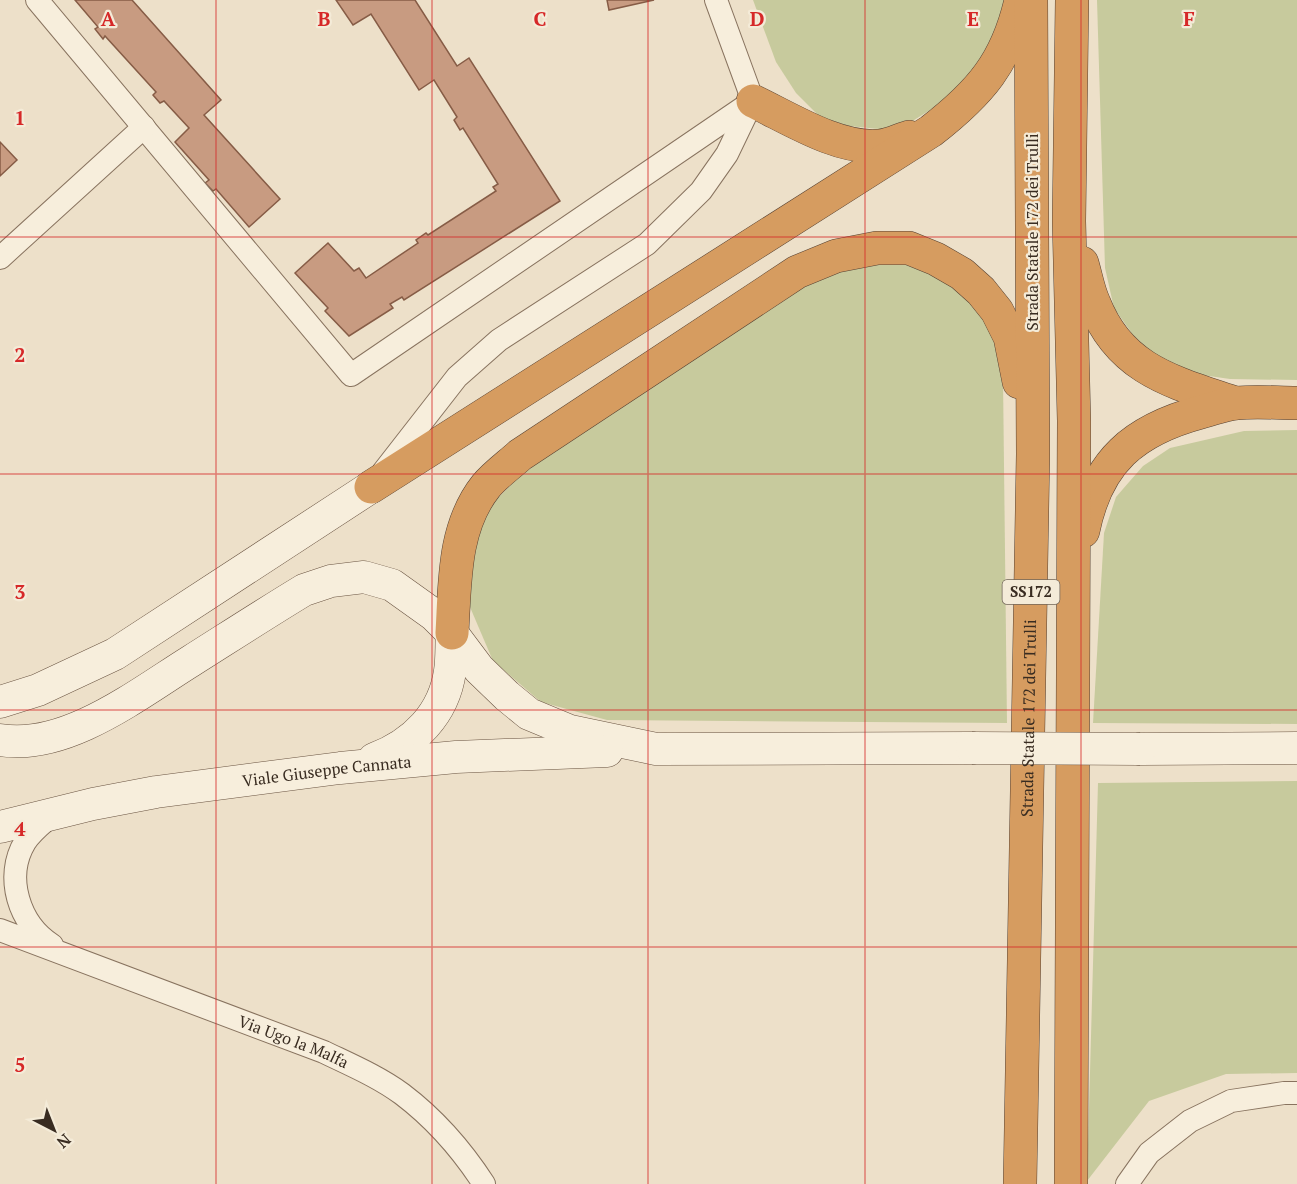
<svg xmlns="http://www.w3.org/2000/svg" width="1297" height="1184" font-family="'PT Serif',serif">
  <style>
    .green { fill: #c7ca9d }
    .building { fill: #c89b81; stroke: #865c46; stroke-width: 1.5 }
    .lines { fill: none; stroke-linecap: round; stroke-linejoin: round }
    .street-casing { stroke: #88735f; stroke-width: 24 }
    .secondary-casing { stroke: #6a5442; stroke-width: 33 }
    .highway-casing { stroke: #564132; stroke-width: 34 }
    .street { stroke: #f7eedc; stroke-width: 22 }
    .secondary { stroke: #f7eedc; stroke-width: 32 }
    .highway { stroke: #d69c60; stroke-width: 33 }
    .secondary-bridge-casing { stroke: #6a5442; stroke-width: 33; stroke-linecap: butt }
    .secondary-bridge { stroke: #f7eedc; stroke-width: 32 }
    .grid { fill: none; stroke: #d62828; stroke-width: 1.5; stroke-opacity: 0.55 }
    .labels { text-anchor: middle; stroke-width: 4.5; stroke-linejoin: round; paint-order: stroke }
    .shield { fill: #f4ebd8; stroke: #716558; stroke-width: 1.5 }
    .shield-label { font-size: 15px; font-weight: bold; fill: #392c21 }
    .street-label { font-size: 16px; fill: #392c21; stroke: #f4ebd8 }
    .grid-label { font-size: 20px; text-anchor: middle; font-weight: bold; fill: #d62828; stroke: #f4ebd8; stroke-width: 4.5; stroke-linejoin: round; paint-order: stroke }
  </style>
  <rect width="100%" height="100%" fill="#ede0c9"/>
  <g class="green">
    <polygon points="753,0 1006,0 982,63 938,105 911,122 888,130 849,126 820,117 796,93 776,62"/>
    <polygon points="1097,0 1297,0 1297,380 1230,379 1188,373 1161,361 1133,335 1114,308 1105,268"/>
    <polygon points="917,262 968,295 997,343 1003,378 1007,723 607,720 541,702 493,661 467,600 473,535 494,502 513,483 572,434 810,279 849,264"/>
    <polygon points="1297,430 1297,724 1093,723 1104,533 1116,497 1143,466 1170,448 1244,431"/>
    <polygon points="1297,781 1297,1073 1226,1074 1149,1101 1087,1181 1098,783"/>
  </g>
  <g class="building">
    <polygon points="75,0 132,0 221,100 204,115 280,199 249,227 216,189 213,191 205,183 209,180 175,142 189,128 164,101 160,103 153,95 156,92 105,36 103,39 95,29 98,27"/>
    <polygon points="336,0 415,0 457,66 469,58 560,201 404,300 402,297 390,304 393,308 349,336 325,311 328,308 295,273 328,243 354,271 359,268 366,278 418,243 416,240 426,233 428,235 496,191 493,187 498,184 463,128 460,130 454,120 457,117 434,80 419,90 371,14 353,25"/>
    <polygon points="607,0 654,0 609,10"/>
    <polygon points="0,142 17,160 0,176"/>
  </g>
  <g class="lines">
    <g class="street-casing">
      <g id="street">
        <polyline points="37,0 351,375 753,101"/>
        <polyline points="716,0 753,101"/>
        <polyline points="0,258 144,127"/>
        <polyline points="383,472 457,377 499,340 647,244 701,191 727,154 752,102"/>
        <path id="s1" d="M0,930L324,1052C351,1065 379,1077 402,1094C435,1119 462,1150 484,1184"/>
        <path d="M52,945C19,924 4,877 25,842C32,831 43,823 52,815"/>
        <polyline points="1127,1184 1149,1153 1190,1121 1231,1101 1284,1093 1297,1093"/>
      </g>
    </g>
    <g class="secondary-casing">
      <g id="secondary">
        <polyline points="0,702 38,690 115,654 371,487"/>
        <path d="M0,740C66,751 138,694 191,661C229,637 266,613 304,590L331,581L364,577L392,585L434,615L452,633L479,669L507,696L529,714L570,731L656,749L972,748"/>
        <polyline points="1140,749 1297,748"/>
        <path d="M374,759C414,744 444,714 450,671C452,658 451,645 452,633"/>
        <path id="s2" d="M0,827L93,804L156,792L340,768L456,757L607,751"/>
      </g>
    </g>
    <g class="highway-casing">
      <g id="highway">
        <path d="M753,101C789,118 837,149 878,146C888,146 899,140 909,137"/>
        <path d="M1082,263C1086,276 1088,290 1094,303C1120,370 1173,382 1235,403"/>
        <path d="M371,487L931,131C980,93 1007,62 1021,0"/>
        <path d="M1083,531C1097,461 1134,430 1201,412C1213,409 1225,404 1237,403C1257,401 1277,403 1297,403"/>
        <path d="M452,633C455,583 453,527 486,486C495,475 509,465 520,455L797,272L836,256L877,248H909L936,259L962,274L981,291L997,311L1010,337L1019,382"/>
        <path id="s3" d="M1020,1184L1033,454L1031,0"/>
        <polyline points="1071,1184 1074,421 1069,221 1072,0"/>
      </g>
    </g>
    <use href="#street" class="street"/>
    <use href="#secondary" class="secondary"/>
    <use href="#highway" class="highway"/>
    <g class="secondary-bridge-casing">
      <polyline id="secondary-bridge" points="972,748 1140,749"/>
    </g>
    <use href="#secondary-bridge" class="secondary-bridge"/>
  </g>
  <path class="grid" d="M216,0V1184M432,0V1184M648,0V1184M865,0V1184M1081,0V1184M0,237H1297M0,474H1297M0,710H1297M0,947H1297"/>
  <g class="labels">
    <rect class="shield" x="1002.5" y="580" width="57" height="24" rx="4.5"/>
    <g class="shield-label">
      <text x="1031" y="597">SS172</text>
    </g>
    <g class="street-label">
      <text transform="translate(1032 232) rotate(-90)" y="6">Strada Statale 172 dei Trulli</text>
      <text dy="6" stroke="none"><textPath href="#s3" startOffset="466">Strada Statale 172 dei Trulli</textPath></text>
      <text dy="6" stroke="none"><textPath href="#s2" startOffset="332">Viale Giuseppe Cannata</textPath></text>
      <text dy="6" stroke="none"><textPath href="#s1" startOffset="314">Via Ugo la Malfa</textPath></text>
    </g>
  </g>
  <g class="grid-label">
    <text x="108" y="26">A</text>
    <text x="324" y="26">B</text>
    <text x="540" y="26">C</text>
    <text x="757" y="26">D</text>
    <text x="973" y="26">E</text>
    <text x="1189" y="26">F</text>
    <text x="20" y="125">1</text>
    <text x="20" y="362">2</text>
    <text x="20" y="599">3</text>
    <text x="20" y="836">4</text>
    <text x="20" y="1072">5</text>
  </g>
  <g transform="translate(54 1130) rotate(138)" stroke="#f4ebd8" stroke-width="4.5" paint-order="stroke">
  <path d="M0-4.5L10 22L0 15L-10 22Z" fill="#392c21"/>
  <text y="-9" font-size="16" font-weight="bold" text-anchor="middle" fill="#392c21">N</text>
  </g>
</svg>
